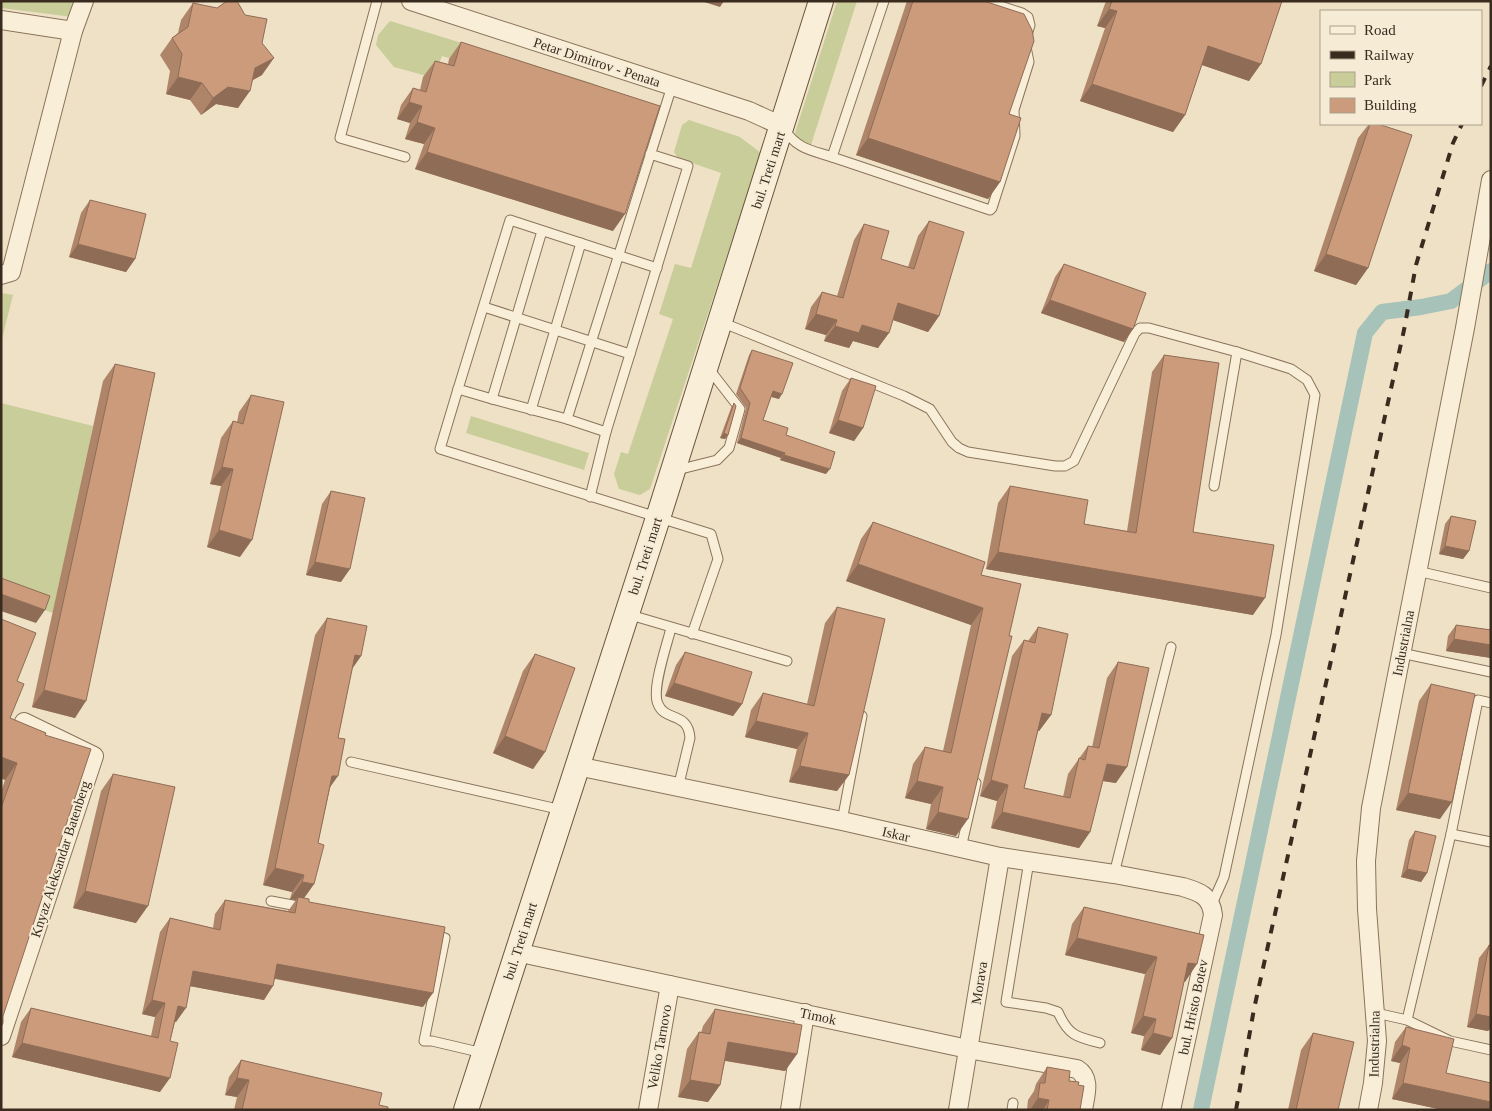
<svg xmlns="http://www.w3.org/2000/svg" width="1492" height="1111" font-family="Georgia,serif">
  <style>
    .green { fill: #c8cd99 }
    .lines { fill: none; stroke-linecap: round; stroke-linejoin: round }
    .canal { stroke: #a7c2b9; stroke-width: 16 }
    .lane-casing { stroke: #8a735b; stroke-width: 11 }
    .street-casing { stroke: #8a735b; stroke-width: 20 }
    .secondary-casing { stroke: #6b543e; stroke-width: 26 }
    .lane { stroke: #f9efd9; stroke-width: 9 }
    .street { stroke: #f9efd9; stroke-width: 18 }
    .secondary { stroke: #f9efd9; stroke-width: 24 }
    .rail { stroke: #3a2b1f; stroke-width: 4; stroke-dasharray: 9 9; stroke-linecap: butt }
    .wall { fill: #af856a }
    .shaded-wall { fill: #8f6c56 }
    .building { fill: #cc9b7b; stroke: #8f6c56 }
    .labels { text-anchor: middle; stroke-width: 4; stroke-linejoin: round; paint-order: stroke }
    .street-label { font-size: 14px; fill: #3a2b1f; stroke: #f6ecd5 }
  </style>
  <rect width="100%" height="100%" fill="#eee1c5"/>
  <g class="green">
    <polygon points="1,1 79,1 73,17 1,8"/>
    <polygon points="837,1 857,1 810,148 801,145 795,133"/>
    <polygon points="390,21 592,83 657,112 654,121 442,56 434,78 394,67 376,45 378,35"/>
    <polygon points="689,120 740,137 761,153 650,489 640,495 619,489 614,474 621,452 628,454 673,319 659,314 675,264 691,268 721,173 678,158 674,152 682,125"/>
    <polygon points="1,293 13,295 1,343"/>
    <polygon points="1,403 93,426 53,613 1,594"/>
    <polygon points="471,416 589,453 584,470 466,433"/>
  </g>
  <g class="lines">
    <polyline class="canal" points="1201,1110 1365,333 1382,312 1421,307 1451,301 1491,271"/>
    <g class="lane-casing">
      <g id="lane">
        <polyline points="377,1 340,138 405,157"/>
        <polyline points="884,1 832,157 990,210 992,208 1015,136 1014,110 1029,62 1025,42 1030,25 1028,17 1022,13 985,1"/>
        <path d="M784,129C797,149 811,150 832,157"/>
        <polyline points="650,154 688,166 606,432 567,419 672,86"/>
        <polyline points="542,231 492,399 458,389 510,220 657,268"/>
        <polyline points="484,307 630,354"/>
        <polyline points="721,322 904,396 930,409 952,442 959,448 968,452 1055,466 1065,466 1074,461 1135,333 1140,328 1149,328 1237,352 1291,369 1307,380 1315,395 1276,635 1224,877 1212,904"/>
        <polyline points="458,389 440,449 711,534 718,559 692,634"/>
        <polyline points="492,399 567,419"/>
        <polyline points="531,410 581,243"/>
        <polyline points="677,470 717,460 729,448 740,409 709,369"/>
        <polyline points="1214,486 1237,352"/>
        <polyline points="590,497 606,432"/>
        <polyline points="1417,571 1491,588"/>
        <polyline points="627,614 787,661"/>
        <path d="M671,628C667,645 651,690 658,704C665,722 688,711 690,738L678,788"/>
        <polyline points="1401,653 1491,672"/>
        <polyline points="1491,703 1478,700 1451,834 1407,1020 1450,1041 1491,1050"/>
        <polyline points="351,762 562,810"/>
        <polyline points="842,821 862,716"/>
        <polyline points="1451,834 1491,842"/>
        <polyline points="961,848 976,783"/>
        <path d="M1029,861L1006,1002L1046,1008L1058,1012C1068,1035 1076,1037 1100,1043"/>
        <polyline points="1114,874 1171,647"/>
        <polyline points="271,901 303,907"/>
        <polyline points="433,934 445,938 424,1041 432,1041 483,1053"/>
        <polyline points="1376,1013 1407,1020"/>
        <polyline points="1012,1110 1013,1103"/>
      </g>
    </g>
    <g class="street-casing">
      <g id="street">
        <polyline points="411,1 749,111 782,126"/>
        <polyline points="1,20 73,31"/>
        <polyline points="1,275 11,272 73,31 84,1"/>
        <path d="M577,766L842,821L1000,857L1114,874L1183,887C1200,892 1211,896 1213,915L1171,1110"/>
        <path d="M516,952L968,1049L1077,1069C1092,1078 1085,1096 1083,1110"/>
        <polyline points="1,1036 94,756 24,722"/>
        <polyline points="648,1110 670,985"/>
        <polyline points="790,1110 805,1013"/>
        <polyline points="958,1110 1000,857"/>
        <polyline points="1368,1110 1373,1083 1377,1041 1367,909 1366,861 1371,808 1465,328 1491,180"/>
      </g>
    </g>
    <g class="secondary-casing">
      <polyline id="secondary" points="466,1110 658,518 821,1"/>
    </g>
    <use href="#lane" class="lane"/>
    <use href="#street" class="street"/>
    <use href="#secondary" class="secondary"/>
    <g class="rail">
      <polyline points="1481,86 1491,66"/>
      <polyline points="1236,1110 1254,1009 1404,330 1416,265 1453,143 1462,124"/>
    </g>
  </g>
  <g class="wall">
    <polygon points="907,1 984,1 1009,114 1000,182 988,199 856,155"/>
    <polygon points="1106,1 1282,1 1249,81 1202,65 1185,115 1173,132 1080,101 1105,28 1097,26"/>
    <polygon points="193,3 262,43 262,75 253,80 238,108 216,104 201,115 190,100 166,94 170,71 160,55 172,38 178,33 181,20"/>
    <polygon points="461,42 613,231 415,169 424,144 405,139 410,123 397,119 401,105 413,88 420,90 423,77 435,61 448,64 449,59"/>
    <polygon points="1369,124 1378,124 1368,268 1356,285 1314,271 1358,138"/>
    <polygon points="90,200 135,259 126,272 69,257 81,213"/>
    <polygon points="929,221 939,316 928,332 893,320 878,348 853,341 849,348 824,341 826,335 805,329 811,307 822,292 837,296 854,240 864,224 881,259 908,267 918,236"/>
    <polygon points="1064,264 1133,329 1124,342 1041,313 1055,277"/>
    <polygon points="752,350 779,399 771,397 763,420 786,435 826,474 780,460 781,458 737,443 746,408 736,394 749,355"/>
    <polygon points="1164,355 1193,532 1253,615 986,569 998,503 1010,486 1084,524 1127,531 1152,372"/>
    <polygon points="115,364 75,718 32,707 103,381"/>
    <polygon points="851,378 863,428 854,441 829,433 842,391"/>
    <polygon points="251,395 240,557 207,547 221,486 210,484 221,438 233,421 237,422 239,412"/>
    <polygon points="734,403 725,439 720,438 731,408"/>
    <polygon points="331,491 341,582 306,575 322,504"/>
    <polygon points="1451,516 1469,551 1463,559 1439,554 1445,524"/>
    <polygon points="873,522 981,575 1021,584 956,836 926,829 931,804 905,798 913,764 925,747 943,751 971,625 846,581 861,539"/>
    <polygon points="837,607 849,775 837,791 789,782 797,749 745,737 751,710 763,693 807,704 825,623"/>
    <polygon points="327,618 361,656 352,669 338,738 330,788 318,843 314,884 304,898 423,1007 275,979 264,1000 190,986 176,1022 175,1022 170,1041 160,1092 12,1057 21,1022 31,1008 151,1036 155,1017 142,1014 160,932 170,918 213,928 215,914 225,900 288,911 296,900 290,899 292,892 263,885 315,635"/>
    <polygon points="1,619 17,681 10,718 46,733 1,1027 1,792 5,780 1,778"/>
    <polygon points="1456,625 1491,630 1491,658 1446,651 1448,636"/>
    <polygon points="1038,627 1051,715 1039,731 1038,731 1024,788 1063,797 1068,774 1088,746 1092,747 1107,678 1118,662 1116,783 1103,781 1090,832 1079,848 991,828 997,801 980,796 1012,656 1024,640 1028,641"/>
    <polygon points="685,652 742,704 733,716 665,696 676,665"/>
    <polygon points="535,654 545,752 533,769 493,753 523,671"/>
    <polygon points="1431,684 1440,819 1396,810 1419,701"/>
    <polygon points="113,774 136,923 73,908 101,791"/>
    <polygon points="1415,831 1427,873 1421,882 1401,877 1409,840"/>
    <polygon points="1084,907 1204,935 1185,982 1184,981 1172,1038 1160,1055 1141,1050 1144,1036 1131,1033 1145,974 1065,955 1072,924"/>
    <polygon points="1489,945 1491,945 1491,1028 1488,1031 1467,1027 1479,958"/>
    <polygon points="715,1009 797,1054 785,1071 725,1061 720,1085 708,1102 678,1097 687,1049 699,1032 701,1033 703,1026"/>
    <polygon points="1406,1027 1446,1073 1491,1110 1443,1110 1392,1099 1400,1063 1391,1061 1395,1042"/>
    <polygon points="1313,1033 1338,1110 1288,1110 1301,1050"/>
    <polygon points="241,1060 388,1110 234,1110 237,1097 225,1095 229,1077"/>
    <polygon points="1047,1067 1069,1081 1078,1085 1080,1110 1027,1110 1028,1100 1034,1091 1036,1084"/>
  </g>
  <g class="shaded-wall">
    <polygon points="701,1 724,1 720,7"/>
    <polygon points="1109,9 1117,11 1105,28 1097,26"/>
    <polygon points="1208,46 1261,64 1249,81 1196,63"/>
    <polygon points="274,58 262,75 243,85 255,68"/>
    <polygon points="178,77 202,83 190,100 166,94"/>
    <polygon points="1092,84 1185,115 1173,132 1080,101"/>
    <polygon points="228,87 250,91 238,108 216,104 201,115 213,98"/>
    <polygon points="409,102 422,106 410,123 397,119"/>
    <polygon points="417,122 435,128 424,144 405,139"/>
    <polygon points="868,138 1000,182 988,199 856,155"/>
    <polygon points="427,152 625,214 613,231 415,169"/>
    <polygon points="78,244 135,259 126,272 69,257"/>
    <polygon points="1326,254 1368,268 1356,285 1314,271"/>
    <polygon points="1050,300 1133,329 1124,342 1041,313"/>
    <polygon points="898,303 939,316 928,332 887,318"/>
    <polygon points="816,314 837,320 826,335 805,329"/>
    <polygon points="862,325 889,333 878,348 853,341 849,348 824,341 835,326"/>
    <polygon points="773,391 782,394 779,399 769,396"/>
    <polygon points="838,420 863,428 854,441 829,433"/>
    <polygon points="724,433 728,435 725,439 720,438"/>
    <polygon points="741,438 785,453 781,458 737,443"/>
    <polygon points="784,455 830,469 826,474 780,460"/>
    <polygon points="222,467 233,469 221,486 210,484"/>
    <polygon points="219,530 252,540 240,557 207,547"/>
    <polygon points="1445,546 1469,551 1463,559 1439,554"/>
    <polygon points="998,552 1265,598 1253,615 986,569"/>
    <polygon points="315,562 350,569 341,582 306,575"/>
    <polygon points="858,564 983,608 971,625 846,581"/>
    <polygon points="1,594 45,610 36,623 1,611"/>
    <polygon points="1454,639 1491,645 1491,658 1446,651"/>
    <polygon points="355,655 361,656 349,673"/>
    <polygon points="674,683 742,704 733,716 665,696"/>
    <polygon points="44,690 86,701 75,718 32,707"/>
    <polygon points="1042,713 1051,715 1039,731 1031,729"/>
    <polygon points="756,721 808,733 797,749 745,737"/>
    <polygon points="505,736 545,752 533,769 493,753"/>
    <polygon points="1,757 17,763 5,780 1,778"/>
    <polygon points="1107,764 1127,767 1116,783 1096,780"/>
    <polygon points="800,766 849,775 837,791 789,782"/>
    <polygon points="332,776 338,776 326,793"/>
    <polygon points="991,780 1008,785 997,801 980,796"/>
    <polygon points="917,781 943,787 931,804 905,798"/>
    <polygon points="1408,793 1452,802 1440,819 1396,810"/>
    <polygon points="938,812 968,819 956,836 926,829"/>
    <polygon points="1002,812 1090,832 1079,848 991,828"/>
    <polygon points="275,868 304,875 292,892 263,885"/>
    <polygon points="1407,869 1427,873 1421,882 1401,877"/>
    <polygon points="302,882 314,884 302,901 298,897 296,900 290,899"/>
    <polygon points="85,891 148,906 136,923 73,908"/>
    <polygon points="1077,938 1157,957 1145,974 1065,955"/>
    <polygon points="1188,963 1197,964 1185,982 1176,980"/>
    <polygon points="277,964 433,993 423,1007 268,977"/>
    <polygon points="193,971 273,986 264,1000 184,985"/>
    <polygon points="152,1000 165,1003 155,1017 142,1014"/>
    <polygon points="178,1006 186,1008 176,1022 169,1020"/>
    <polygon points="1476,1014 1491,1017 1491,1028 1488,1031 1467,1027"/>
    <polygon points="1143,1016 1156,1019 1144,1036 1131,1033"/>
    <polygon points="1153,1033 1172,1038 1160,1055 1141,1050"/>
    <polygon points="728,1042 797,1054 785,1071 716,1059"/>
    <polygon points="22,1043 170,1078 160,1092 12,1057"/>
    <polygon points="1402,1045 1410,1048 1400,1063 1391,1061"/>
    <polygon points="237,1078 249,1080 237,1097 225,1095"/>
    <polygon points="690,1080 720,1085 708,1102 678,1097"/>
    <polygon points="1403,1083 1491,1102 1491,1110 1443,1110 1392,1099"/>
    <polygon points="1038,1098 1049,1100 1043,1110 1030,1110"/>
  </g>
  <g class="building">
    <polygon points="227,1 237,1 245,15 267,19 262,43 274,58 255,68 250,91 228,87 213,98 202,83 178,77 182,54 172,38 188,27 193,3 217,8"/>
    <polygon points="913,1 984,1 1024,14 1032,30 1034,41 1009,114 1021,118 1000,182 868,138"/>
    <polygon points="1112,1 1282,1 1261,64 1208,46 1185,115 1092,84 1117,11 1109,9"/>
    <polygon points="461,42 660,106 625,214 427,152 435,128 417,122 422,106 409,102 413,88 426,92 435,61 454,66"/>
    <polygon points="1370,124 1378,124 1412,135 1368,268 1326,254"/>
    <polygon points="90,200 146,214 135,259 78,244"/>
    <polygon points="929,221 964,232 939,316 898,303 889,333 862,325 859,333 835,326 837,320 816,314 822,292 843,298 864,224 889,231 881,259 914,269"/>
    <polygon points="1064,264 1146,293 1133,329 1050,300"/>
    <polygon points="752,350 793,363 782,394 773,391 763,420 788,428 786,435 835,452 830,469 784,455 785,453 741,438 750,403 740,388"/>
    <polygon points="1164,355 1219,363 1193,532 1274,545 1265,598 998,552 1010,486 1088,500 1084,524 1136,533"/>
    <polygon points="115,364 155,373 86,701 44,690"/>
    <polygon points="851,378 876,386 863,428 838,420"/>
    <polygon points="251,395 284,402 252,540 219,530 233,469 222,467 233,421 243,424"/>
    <polygon points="734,403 736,406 728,435 724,433"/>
    <polygon points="331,491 365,498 350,569 315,562"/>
    <polygon points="1451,516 1476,521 1469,551 1445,546"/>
    <polygon points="873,522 985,562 981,575 1021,584 1009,636 1012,636 968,819 938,812 943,787 917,781 925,747 951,753 983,608 858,564"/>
    <polygon points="1,578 50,596 45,610 1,594"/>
    <polygon points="837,607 885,619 849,775 800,766 808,733 756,721 763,693 814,706"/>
    <polygon points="327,618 367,626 361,656 355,655 338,738 345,739 338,776 332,776 318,843 324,845 314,884 302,882 304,875 275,868"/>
    <polygon points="1,619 36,633 17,681 24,684 10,718 46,733 45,735 91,749 3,1016 3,1023 1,1027 1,808 17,763 1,757"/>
    <polygon points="1456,625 1491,630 1491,645 1454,639"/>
    <polygon points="1038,627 1068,634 1051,715 1042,713 1024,788 1070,798 1079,758 1085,760 1088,746 1099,748 1118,662 1149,668 1127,767 1107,764 1090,832 1002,812 1008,785 991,780 1024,640 1035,643"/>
    <polygon points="685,652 752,672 742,704 674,683"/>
    <polygon points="535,654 575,668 545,752 505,736"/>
    <polygon points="1431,684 1475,694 1452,802 1408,793"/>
    <polygon points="113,774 175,787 148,906 85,891"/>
    <polygon points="1415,831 1436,836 1427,873 1407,869"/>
    <polygon points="298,897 309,899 309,902 445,927 433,993 277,964 273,986 193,971 186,1008 178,1006 170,1041 178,1043 170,1078 22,1043 31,1008 158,1038 165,1003 152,1000 170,918 220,930 225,900 295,913"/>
    <polygon points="1084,907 1204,935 1197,964 1188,963 1172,1038 1153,1033 1156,1019 1143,1016 1157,957 1077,938"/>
    <polygon points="1489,945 1491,945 1491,1017 1476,1014"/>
    <polygon points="715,1009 802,1025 797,1054 728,1042 720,1085 690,1080 699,1032 710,1034"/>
    <polygon points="1406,1027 1454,1039 1446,1073 1491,1083 1491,1102 1403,1083 1410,1048 1402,1045"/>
    <polygon points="1313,1033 1354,1042 1338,1110 1296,1110"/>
    <polygon points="241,1060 382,1093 379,1105 388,1107 388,1110 242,1110 249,1080 237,1078"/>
    <polygon points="1047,1067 1070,1071 1069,1081 1079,1082 1078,1085 1084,1086 1080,1110 1047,1110 1049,1100 1038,1098 1040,1083 1045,1083"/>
  </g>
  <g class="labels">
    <g class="street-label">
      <text transform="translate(597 62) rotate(18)" y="5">Petar Dimitrov - Penata</text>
      <text transform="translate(768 170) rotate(-72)" y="5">bul. Treti mart</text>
      <text transform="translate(645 556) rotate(-72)" y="5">bul. Treti mart</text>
      <text transform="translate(1403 643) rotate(-79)" y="5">Industrialna</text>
      <text transform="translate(896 834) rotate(13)" y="5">Iskar</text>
      <text transform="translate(60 859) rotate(-72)" y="5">Knyaz Aleksandar Batenberg</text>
      <text transform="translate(520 941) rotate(-72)" y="5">bul. Treti mart</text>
      <text transform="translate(979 983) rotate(-81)" y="5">Morava</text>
      <text transform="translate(1193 1007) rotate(-78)" y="5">bul. Hristo Botev</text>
      <text transform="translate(818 1016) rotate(12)" y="5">Timok</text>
      <text transform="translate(1374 1044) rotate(-89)" y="5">Industrialna</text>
      <text transform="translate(659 1047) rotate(-80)" y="5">Veliko Tarnovo</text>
    </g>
  </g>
  <rect width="1492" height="1111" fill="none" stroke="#3a2b1f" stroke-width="5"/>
  <rect x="1320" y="10" width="162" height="115" fill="#f6ecd5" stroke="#ab9f8c"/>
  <rect x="1330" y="26" width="25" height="8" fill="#f9efd9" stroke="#ab9f8c"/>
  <text x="1364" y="35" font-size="15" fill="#3a2b1f">Road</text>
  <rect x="1330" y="51" width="25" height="8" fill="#3a2b1f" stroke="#ab9f8c"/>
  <text x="1364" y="60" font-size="15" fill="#3a2b1f">Railway</text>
  <rect x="1330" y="72" width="25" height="15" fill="#c8cd99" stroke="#ab9f8c"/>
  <text x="1364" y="85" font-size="15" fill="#3a2b1f">Park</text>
  <rect x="1330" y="98" width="25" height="15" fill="#cc9b7b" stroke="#ab9f8c"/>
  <text x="1364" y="110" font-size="15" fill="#3a2b1f">Building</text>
</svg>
